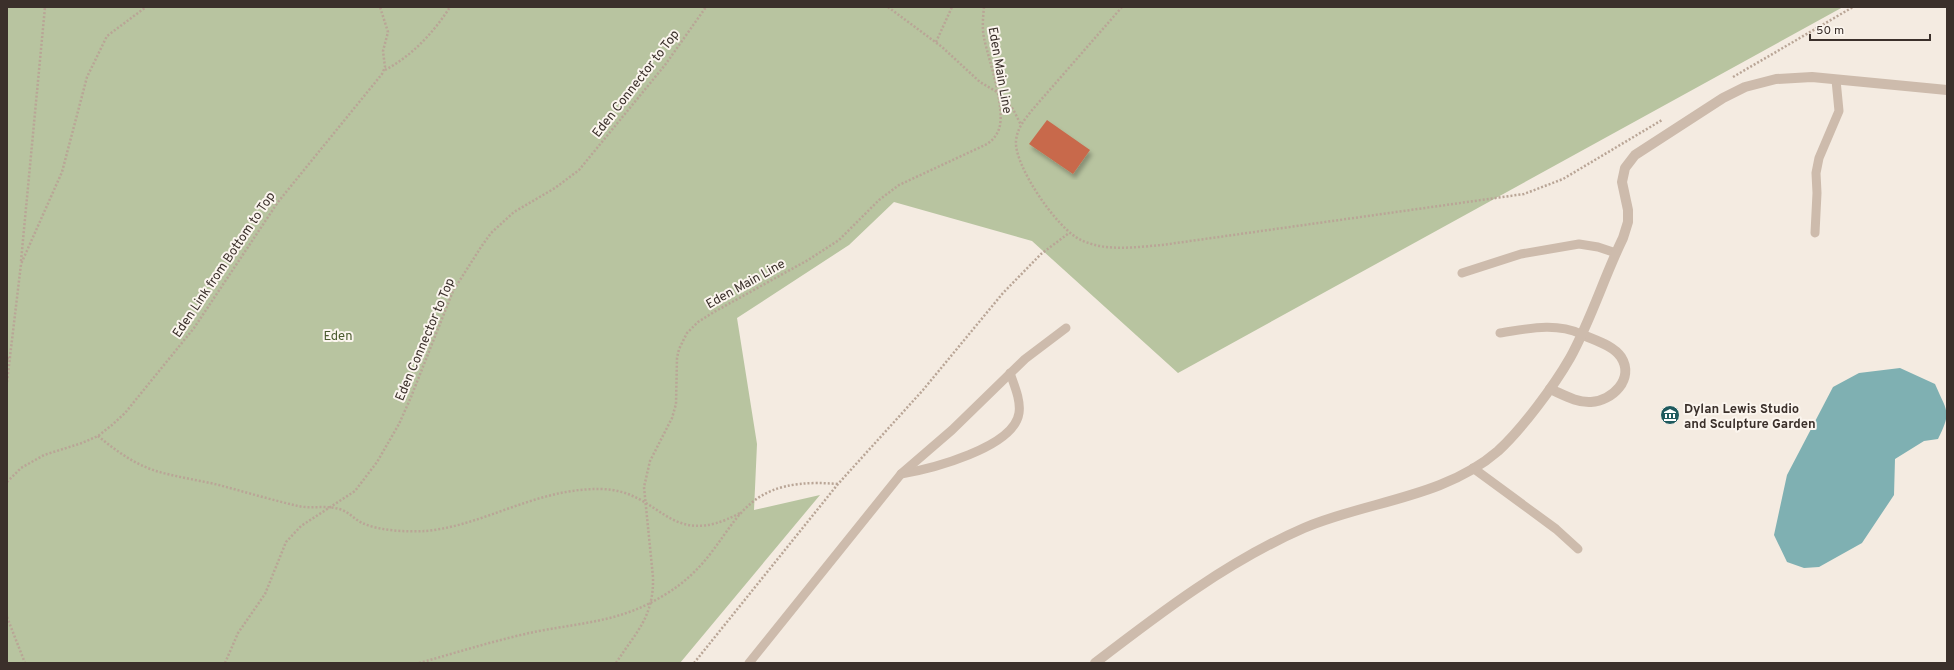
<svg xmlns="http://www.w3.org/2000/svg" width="1954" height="670" font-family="Overpass,sans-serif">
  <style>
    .green { fill: #b8c4a0 }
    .water { fill: #7fb0b2 }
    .building { fill: #c8694b; filter: url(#shadow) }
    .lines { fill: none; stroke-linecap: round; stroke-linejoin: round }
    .path { stroke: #b9a596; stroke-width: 2.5; stroke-dasharray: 2 2; stroke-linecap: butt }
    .service { stroke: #cdbbac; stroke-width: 9 }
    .minor { stroke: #cdbbac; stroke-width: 10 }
    .labels { text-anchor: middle; stroke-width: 4; stroke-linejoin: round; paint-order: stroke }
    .street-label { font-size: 13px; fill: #3b302b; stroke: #fbf5ee }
    .park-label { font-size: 13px; fill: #4a5a2e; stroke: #fbf5ee }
    .poi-label { font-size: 13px; font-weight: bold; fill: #3b302b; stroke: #fbf5ee; text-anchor: start }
  </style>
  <defs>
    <filter id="shadow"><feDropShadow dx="2.5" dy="4.5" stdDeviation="2" flood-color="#0004"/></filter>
  </defs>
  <rect width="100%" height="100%" fill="#f4ebe1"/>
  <polygon class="green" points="7,7 1843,7 1178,373 1032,241 894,202 849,245 737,318 757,444 754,510 820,495 680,663 7,663"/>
  <path class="water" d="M1900,368L1935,384C1947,412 1952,411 1938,439L1924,441L1895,459L1894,495L1862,543L1819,567L1804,568L1787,562L1774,535L1787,475L1833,387L1859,373Z"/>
  <polygon class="building" points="1047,120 1090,150 1073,174 1029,144"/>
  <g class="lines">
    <g class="path">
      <polyline points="888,7 942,47 980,82 997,92 1013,109 1021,125"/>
      <path d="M1122,7L1033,109C1025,119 1017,128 1016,141C1014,166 1058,230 1081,240C1106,252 1136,247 1162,245L1524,194L1563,179L1662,120"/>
      <polyline points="936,42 952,7"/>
      <path d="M385,70C412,56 434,32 450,7"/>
      <polyline points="1733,77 1853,7"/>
      <polyline points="21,261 45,7"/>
      <polyline points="7,358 11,359"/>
      <polyline points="7,382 21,264 62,172 87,77 107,36 146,7"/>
      <path d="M98,436C115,450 134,464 156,471C176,477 198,480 219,485C245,492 272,500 298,506C311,509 326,505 339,509C348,511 354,519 362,523C380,531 406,532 426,531C486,525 536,488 601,489C662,490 668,552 740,513"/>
      <polyline points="7,482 21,468 44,455 82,443 98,436 112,425 125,413 194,328 278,202 382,74 385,67 383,51 388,32 380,7"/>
      <polyline points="7,617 25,663"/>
      <polyline points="225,663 238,633 265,594 286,542 301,526 355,491 377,462 399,424 411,397 453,291 481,247 491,233 514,212 555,188 579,170 665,65 706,7"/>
      <path d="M419,663C459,652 499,639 539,631C587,622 623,621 666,594C743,547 721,474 838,484"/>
      <path d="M616,663C636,632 654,617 653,577L644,487L650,461L672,418L676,404L677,358L679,349L687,333L698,322L714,312L808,260L839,240L879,200L899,185L985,145C991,142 996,137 999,129C1006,108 989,61 984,38C982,28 983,17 984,7"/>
      <polyline points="694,663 838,484 923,390 1003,293 1041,254 1069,233"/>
    </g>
    <g class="service">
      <polyline points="1815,233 1817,193 1816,173 1819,158 1839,111 1836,80"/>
      <polyline points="1462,273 1521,254 1579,244 1598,247 1616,253"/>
      <path d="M1500,333C1527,329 1555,322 1581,334"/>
      <polyline points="1473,468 1556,529 1578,549"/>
      <path d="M901,474C930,469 1014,448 1019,413C1021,400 1014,385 1010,373"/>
      <polyline points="749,663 901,474 952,430 1025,359 1066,328"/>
    </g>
    <g class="minor">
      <path d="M1550,389C1562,394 1577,403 1591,402C1612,401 1635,379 1621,357C1613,345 1594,340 1581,334"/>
      <path d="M1095,663C1160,613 1228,561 1304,528C1367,501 1444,498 1498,451C1522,429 1554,386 1570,358C1591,320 1604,277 1623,238L1628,222V210L1622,182L1625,168L1635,155L1723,98L1745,87L1776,79L1812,77L1947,90"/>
    </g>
  </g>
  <defs>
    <g id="museum-disc" transform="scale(1)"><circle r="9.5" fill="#1f5a5e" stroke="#fbf5ee"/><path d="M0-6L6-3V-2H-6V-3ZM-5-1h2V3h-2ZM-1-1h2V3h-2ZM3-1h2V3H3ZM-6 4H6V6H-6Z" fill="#fff"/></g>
  </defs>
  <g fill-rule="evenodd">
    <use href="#museum-disc" x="1670" y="415"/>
  </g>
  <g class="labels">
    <g class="street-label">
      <text transform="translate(1001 70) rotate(80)" y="5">Eden Main Line</text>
      <text transform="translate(635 83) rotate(-52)" y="5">Eden Connector to Top</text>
      <text transform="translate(223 264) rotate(-56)" y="5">Eden Link from Bottom to Top</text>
      <text transform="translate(745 283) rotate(-29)" y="5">Eden Main Line</text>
      <text transform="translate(424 339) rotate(-67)" y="5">Eden Connector to Top</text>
    </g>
    <g class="park-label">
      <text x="338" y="340">Eden</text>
    </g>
    <g class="poi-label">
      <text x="1684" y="413">Dylan Lewis Studio<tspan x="1684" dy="15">and Sculpture Garden</tspan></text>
    </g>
  </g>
  <rect width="1954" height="670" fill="none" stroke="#3b302b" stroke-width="16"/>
  <path d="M1810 34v6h120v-6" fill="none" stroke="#3b302b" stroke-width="2"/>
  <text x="1816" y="34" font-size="12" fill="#3b302b" stroke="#fbf5ee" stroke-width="3" paint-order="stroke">50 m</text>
</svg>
